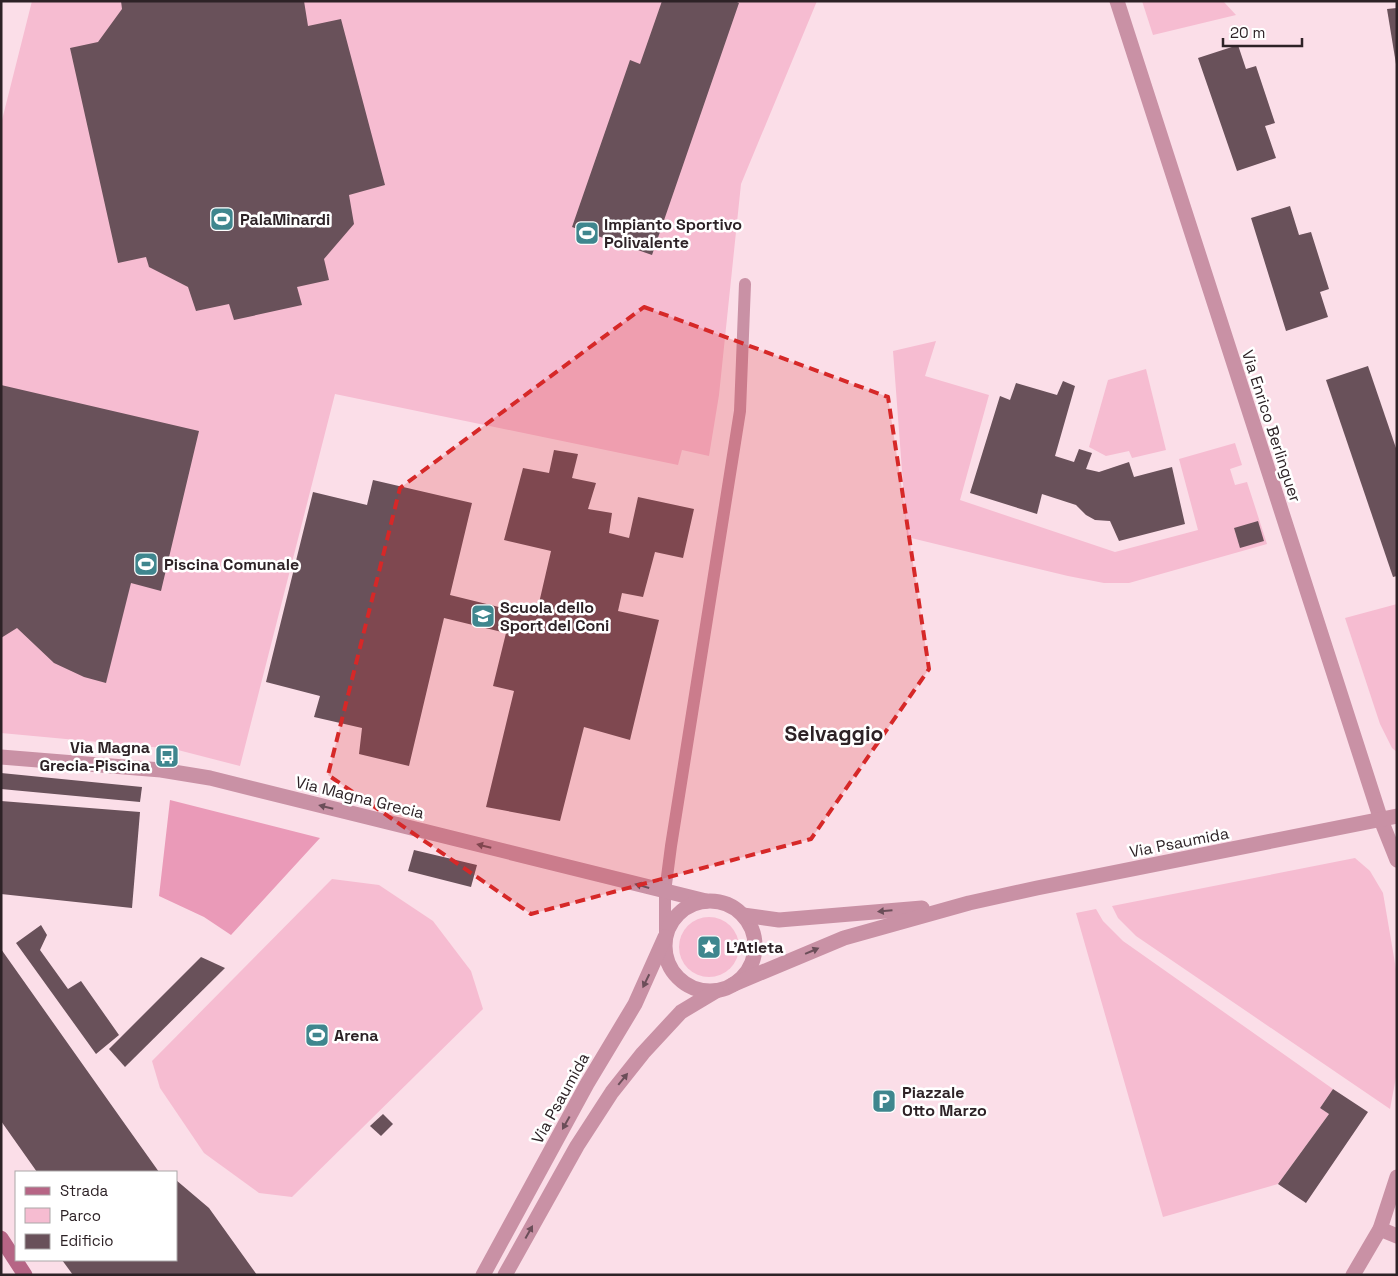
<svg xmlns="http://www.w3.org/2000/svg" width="1398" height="1276" font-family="'Space Grotesk',sans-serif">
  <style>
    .green { fill: #f6bcd1 }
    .forest { fill: #ea9ab8 }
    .building { fill: #69515a }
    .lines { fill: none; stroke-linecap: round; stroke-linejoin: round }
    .lane { stroke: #c991a5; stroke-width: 12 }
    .street { stroke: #c991a5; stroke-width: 15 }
    .secondary { stroke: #b66585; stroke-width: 15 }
    .oneway { fill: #6b4e59 }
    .marked { fill: #d62828; fill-opacity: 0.2; stroke: #d62828; stroke-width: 4; stroke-dasharray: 10 6; stroke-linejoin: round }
    .labels { text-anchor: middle; stroke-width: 5; stroke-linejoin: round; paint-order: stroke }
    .poi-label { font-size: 16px; font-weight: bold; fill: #2d2226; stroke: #fff; text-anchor: start }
    .street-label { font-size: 16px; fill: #2d2226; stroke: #fff }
    .district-label { font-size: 21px; font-weight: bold; fill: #2d2226; stroke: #fff }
  </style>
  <rect width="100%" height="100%" fill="#fbdee8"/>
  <g class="green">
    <polygon points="32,1 817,1 741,184 719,395 709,456 682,450 678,465 335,394 240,766 174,749 1,733 1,124"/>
    <polygon points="1142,1 1223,1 1236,15 1153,35"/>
    <polygon points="936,341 925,376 989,395 960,500 1115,552 1198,530 1179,459 1235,443 1242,465 1230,469 1235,485 1247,482 1267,544 1129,583 1104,583 1068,576 907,537 893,351"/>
    <polygon points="1146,369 1166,450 1132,458 1129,451 1106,456 1089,447 1108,380"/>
    <polygon points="1397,604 1397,752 1392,748 1380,724 1345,618"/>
    <polygon points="1355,858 1370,871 1383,893 1397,975 1397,1072 1390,1109 1136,936 1118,918 1112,906"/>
    <polygon points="332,879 379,885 433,921 471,971 483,1009 292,1197 259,1193 204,1153 160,1088 152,1061"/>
    <polygon points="1096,909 1103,921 1123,941 1333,1089 1320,1108 1329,1114 1278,1184 1163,1217 1076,913"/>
    <circle cx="709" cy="947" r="30"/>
  </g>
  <polygon class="forest" points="170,800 320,838 231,935 204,917 159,896"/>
  <g class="building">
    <polygon points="121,1 304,1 308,26 341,19 385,185 349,195 354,224 324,259 329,280 297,287 302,305 234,320 229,304 196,311 188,287 149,267 146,257 118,263 70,48 98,42 122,9"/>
    <polygon points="662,1 735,1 739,3 652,255 572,227 630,60 640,64"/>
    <polygon points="1397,8 1397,64 1396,64 1387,9"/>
    <polygon points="1238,45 1246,69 1256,66 1275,123 1265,126 1276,158 1237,171 1198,58"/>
    <polygon points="1290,206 1299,235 1311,232 1329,289 1320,292 1328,317 1286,331 1251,218"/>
    <polygon points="1368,366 1397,451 1397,576 1393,577 1326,380"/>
    <polygon points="1063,381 1075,386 1055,456 1074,462 1079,449 1092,453 1086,469 1099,472 1129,462 1134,477 1172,467 1185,524 1119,541 1110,521 1095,520 1086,515 1076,505 1042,494 1037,514 970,493 1000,396 1010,400 1016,383 1057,395"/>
    <polygon points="1,385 199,431 161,591 131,583 106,683 84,677 54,663 17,628 1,638"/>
    <polygon points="554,450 578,454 572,478 596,483 588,509 612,513 609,533 629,538 638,497 694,509 683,558 655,552 643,597 622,593 618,611 659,620 630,740 584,727 560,821 486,807 514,691 493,686 506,633 444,618 409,766 359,754 362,728 314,717 320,696 266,682 313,492 367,505 373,480 472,503 450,595 536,616 551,551 504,540 523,468 549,473"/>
    <polygon points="1258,521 1264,541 1240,548 1234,528"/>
    <polygon points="1,773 142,787 140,802 1,789"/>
    <polygon points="1,801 140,812 132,908 1,894"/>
    <polygon points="414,850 477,865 471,887 408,871"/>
    <polygon points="41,925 47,935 40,950 68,989 81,981 119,1035 96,1054 16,943"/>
    <polygon points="1,949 122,1120 159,1172 37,1172 1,1121"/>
    <polygon points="201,957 225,968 125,1067 109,1049"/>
    <polygon points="1333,1089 1368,1112 1306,1203 1278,1184 1329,1114 1320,1108"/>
    <polygon points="383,1114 393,1124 381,1136 370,1126"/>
    <polygon points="176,1180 209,1208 257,1275 73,1275 62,1260 176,1260"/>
  </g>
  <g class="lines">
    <polyline class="lane" points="665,937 665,892 671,846 740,411 745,284"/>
    <g class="street">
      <polyline points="1117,1 1381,820 1397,860"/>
      <polyline points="1,757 161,770 210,778 706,901"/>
      <circle cx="710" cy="946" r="45"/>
      <polyline points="743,915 779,920 922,908"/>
      <polyline points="734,984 844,938 969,903 1037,888 1397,816"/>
      <polyline points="1380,1229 1397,1236"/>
      <polyline points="483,1275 587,1084 635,1004 665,937"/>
      <polyline points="505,1275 577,1146 612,1092 643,1053 681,1012 716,991"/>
      <polyline points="1353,1275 1380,1229 1397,1177"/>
    </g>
    <polyline class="secondary" points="1,1238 25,1275"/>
  </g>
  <defs><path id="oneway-solid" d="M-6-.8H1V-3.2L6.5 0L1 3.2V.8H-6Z" transform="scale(1.25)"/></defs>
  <g class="oneway">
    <use href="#oneway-solid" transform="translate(326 807) rotate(-166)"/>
    <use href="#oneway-solid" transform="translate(484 846) rotate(-166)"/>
    <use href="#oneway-solid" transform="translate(642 886) rotate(-164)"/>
    <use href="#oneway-solid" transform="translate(885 911) rotate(175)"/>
    <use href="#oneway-solid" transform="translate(812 951) rotate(-23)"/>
    <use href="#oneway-solid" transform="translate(646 981) rotate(116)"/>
    <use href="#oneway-solid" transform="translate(623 1079) rotate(-51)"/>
    <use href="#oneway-solid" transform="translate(566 1123) rotate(119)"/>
    <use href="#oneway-solid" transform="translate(529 1232) rotate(-61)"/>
  </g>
  <path class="marked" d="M644,307L888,397L929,669L811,839L531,914L328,775L400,488Z"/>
  <defs>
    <g id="stadium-square" transform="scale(1.25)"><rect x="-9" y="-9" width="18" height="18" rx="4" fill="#3f868e" stroke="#fff"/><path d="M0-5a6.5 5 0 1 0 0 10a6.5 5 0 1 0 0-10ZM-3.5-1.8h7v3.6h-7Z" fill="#fff"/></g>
    <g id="university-square" transform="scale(1.25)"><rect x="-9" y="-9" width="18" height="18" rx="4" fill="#3f868e" stroke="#fff"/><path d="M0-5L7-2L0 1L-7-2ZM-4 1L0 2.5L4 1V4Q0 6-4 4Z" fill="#fff"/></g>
    <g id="bus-square" transform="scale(1.25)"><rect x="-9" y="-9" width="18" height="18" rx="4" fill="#3f868e" stroke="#fff"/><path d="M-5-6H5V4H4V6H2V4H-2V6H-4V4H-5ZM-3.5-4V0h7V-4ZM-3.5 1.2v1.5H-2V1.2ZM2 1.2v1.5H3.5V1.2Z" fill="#fff"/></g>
    <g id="sight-square" transform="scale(1.25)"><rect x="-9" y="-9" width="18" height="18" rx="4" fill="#3f868e" stroke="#fff"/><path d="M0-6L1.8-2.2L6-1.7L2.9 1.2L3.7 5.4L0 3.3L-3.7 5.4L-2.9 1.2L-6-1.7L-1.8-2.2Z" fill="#fff"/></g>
    <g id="parking-square" transform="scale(1.25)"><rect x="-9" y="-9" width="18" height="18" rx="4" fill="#3f868e" stroke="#fff"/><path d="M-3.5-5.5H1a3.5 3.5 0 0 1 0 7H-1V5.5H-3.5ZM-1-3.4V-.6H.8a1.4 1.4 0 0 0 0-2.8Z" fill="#fff"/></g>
  </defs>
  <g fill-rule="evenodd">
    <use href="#stadium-square" x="222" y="219"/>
    <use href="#stadium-square" x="587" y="233"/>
    <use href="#stadium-square" x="146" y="564"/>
    <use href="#university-square" x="483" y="616"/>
    <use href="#bus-square" x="167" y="756"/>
    <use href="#sight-square" x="709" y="947"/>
    <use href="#stadium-square" x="317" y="1035"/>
    <use href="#parking-square" x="884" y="1101"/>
  </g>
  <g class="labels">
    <g class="poi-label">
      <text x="240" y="225">PalaMinardi</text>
      <text x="604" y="230">Impianto Sportivo<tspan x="604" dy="18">Polivalente</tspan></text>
      <text x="164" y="570">Piscina Comunale</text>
      <text x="500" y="613">Scuola dello<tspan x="500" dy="18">Sport del Coni</tspan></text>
      <text x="150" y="753" text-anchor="end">Via Magna<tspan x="150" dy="18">Grecia-Piscina</tspan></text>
      <text x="726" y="953">L'Atleta</text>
      <text x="334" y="1041">Arena</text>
      <text x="902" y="1098">Piazzale<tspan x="902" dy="18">Otto Marzo</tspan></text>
    </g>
    <g class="street-label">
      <text transform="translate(1272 426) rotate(72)" y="6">Via Enrico Berlinguer</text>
      <text transform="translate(360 797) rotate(14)" y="6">Via Magna Grecia</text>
      <text transform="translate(1179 842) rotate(-11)" y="6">Via Psaumida</text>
      <text transform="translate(560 1098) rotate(-61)" y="6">Via Psaumida</text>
    </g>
    <g class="district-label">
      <text x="834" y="741">Selvaggio</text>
    </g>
  </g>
  <rect width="1398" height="1276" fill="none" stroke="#2d2226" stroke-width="5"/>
  <rect x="15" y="1171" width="162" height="90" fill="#ffffff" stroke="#aba7a8"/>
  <rect x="25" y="1187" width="25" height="8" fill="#b66585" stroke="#aba7a8"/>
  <text x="60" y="1196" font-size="15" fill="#2d2226">Strada</text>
  <rect x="25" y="1208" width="25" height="15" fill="#f6bcd1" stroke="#aba7a8"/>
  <text x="60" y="1221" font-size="15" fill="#2d2226">Parco</text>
  <rect x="25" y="1234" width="25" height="15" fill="#69515a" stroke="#aba7a8"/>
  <text x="60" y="1246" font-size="15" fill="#2d2226">Edificio</text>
  <path d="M1223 38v8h79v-8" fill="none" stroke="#2d2226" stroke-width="2.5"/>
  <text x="1230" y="38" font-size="15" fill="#2d2226" stroke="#ffffff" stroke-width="4" paint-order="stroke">20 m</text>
</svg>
